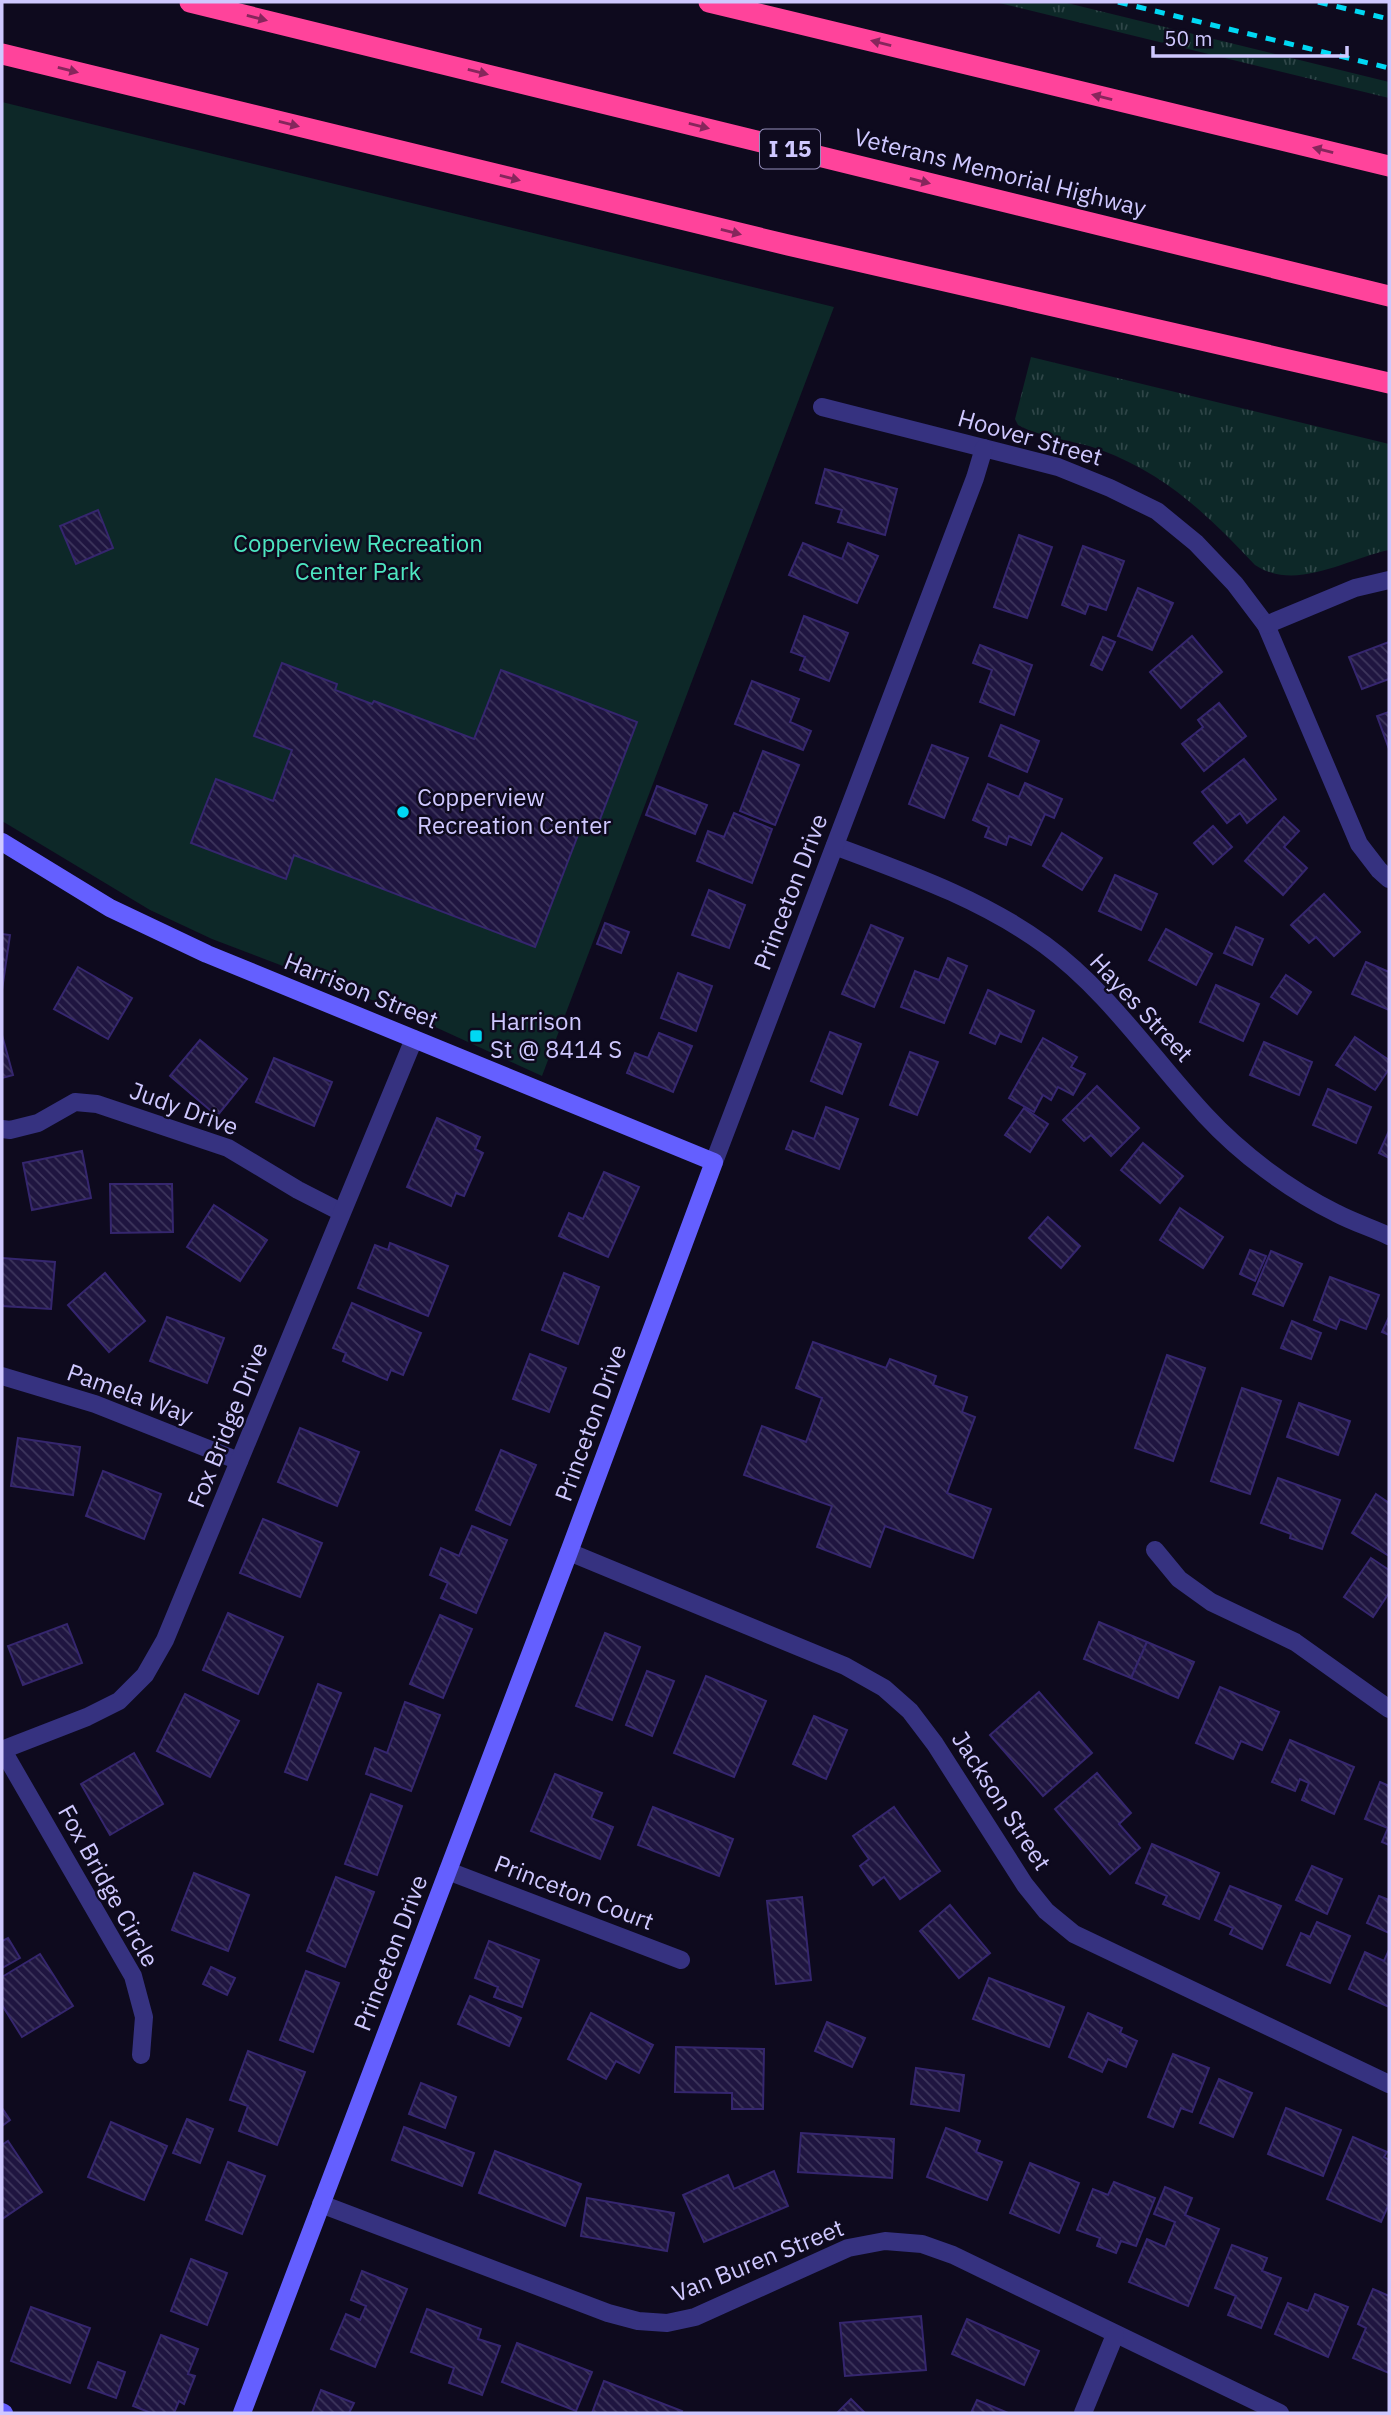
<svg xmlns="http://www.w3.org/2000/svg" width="1391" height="2415" font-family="'IBM Plex Sans',sans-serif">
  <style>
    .grass { fill: url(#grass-tufts) }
    .park { fill: #0d2828 }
    .building { fill: url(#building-back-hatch); stroke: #35266e; stroke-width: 2 }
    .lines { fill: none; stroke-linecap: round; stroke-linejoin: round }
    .street { stroke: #363280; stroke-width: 18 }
    .secondary { stroke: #645fff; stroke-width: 18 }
    .highway { stroke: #ff439b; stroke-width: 21 }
    .rail { stroke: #00d8f3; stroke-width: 5; stroke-dasharray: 10 9; stroke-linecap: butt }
    .oneway { fill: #86265c }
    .poi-dot { fill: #00d8f3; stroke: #0e0a1e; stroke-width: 2.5 }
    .labels { text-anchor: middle; stroke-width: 5; stroke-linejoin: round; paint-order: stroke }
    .shield { fill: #0e0a1e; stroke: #958fbc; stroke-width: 2 }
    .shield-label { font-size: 23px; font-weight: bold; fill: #cfc8ff }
    .street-label { font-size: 24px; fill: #cfc8ff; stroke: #0e0a1e }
    .park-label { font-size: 24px; fill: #4de6c1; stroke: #0e0a1e }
    .poi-label { font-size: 24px; fill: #cfc8ff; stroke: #0e0a1e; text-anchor: start }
  </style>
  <defs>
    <pattern id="grass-tufts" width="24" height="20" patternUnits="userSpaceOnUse" patternTransform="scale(1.75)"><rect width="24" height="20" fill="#0d2828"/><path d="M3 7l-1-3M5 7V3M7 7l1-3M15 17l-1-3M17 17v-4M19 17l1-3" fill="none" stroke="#2f4648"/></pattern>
    <pattern id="building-back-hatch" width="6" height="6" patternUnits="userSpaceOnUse" patternTransform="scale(1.75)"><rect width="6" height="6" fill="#1f1540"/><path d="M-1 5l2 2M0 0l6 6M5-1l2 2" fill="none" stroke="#3e365d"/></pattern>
  </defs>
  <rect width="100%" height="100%" fill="#0e0a1e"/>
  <g class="grass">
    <polygon points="995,2 1063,2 1389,82 1389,98"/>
    <path d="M1031,357L1389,444V550C1346,559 1296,592 1255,565C1208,515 1167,475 1101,450C1074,440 1042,438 1018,425L1015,419Z"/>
  </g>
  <polygon class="park" points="2,102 834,307 542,1076 398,1010 212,939 150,910 2,821"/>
  <g class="building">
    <polygon points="825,469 897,489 885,535 838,522 842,510 816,503"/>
    <polygon points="98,510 113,548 76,564 60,526"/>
    <polygon points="1019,535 1052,547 1027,618 994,607"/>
    <polygon points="803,543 842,559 848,543 878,556 857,603 789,575"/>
    <polygon points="1083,546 1124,561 1106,610 1089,604 1085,614 1062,605"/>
    <polygon points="1138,588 1173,603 1152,650 1118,636"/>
    <polygon points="804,616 848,633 829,681 800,670 805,657 791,652"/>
    <polygon points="1192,636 1222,672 1181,708 1150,672"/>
    <polygon points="1103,637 1115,642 1102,670 1091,665"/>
    <polygon points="1389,642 1389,679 1362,689 1349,657"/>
    <polygon points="980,645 1032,665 1014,715 980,702 992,670 973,663"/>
    <polygon points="282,663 337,684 335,690 372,704 374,701 474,739 501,670 637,722 597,827 583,822 535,947 294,855 286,879 191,843 216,779 273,801 292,750 254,736"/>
    <polygon points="752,681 799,699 790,722 811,731 803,750 735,724"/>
    <polygon points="1219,703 1246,736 1204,771 1182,744 1203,727 1198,720"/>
    <polygon points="1389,712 1389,749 1377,716"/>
    <polygon points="1001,725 1039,741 1027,772 989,756"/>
    <polygon points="932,745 968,758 944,818 909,804"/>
    <polygon points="763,751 799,765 775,825 740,811"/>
    <polygon points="1244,759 1276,799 1247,823 1240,813 1227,823 1202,792"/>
    <polygon points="1025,783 1062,799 1054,818 1045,814 1031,845 1009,836 1006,845 985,837 989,827 973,820 988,784 1019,797"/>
    <polygon points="657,786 707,805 695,834 646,815"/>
    <polygon points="734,813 772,829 752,883 697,861 708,831 724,837"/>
    <polygon points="1284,817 1299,831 1284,847 1307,868 1283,895 1245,861"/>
    <polygon points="1213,826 1232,847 1213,864 1194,843"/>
    <polygon points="1062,833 1102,858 1082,890 1043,866"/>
    <polygon points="1115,875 1157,894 1141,930 1099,911"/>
    <polygon points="709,890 745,905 729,948 692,935"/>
    <polygon points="1324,894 1360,932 1334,956 1316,937 1309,943 1291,925"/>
    <polygon points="605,923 629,932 621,953 597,944"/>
    <polygon points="871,925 903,938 874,1007 842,994"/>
    <polygon points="1236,927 1263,939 1252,965 1224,953"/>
    <polygon points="1166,929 1212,954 1196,985 1149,960"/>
    <polygon points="2,934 10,935 2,990"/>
    <polygon points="948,958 967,966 944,1023 901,1007 915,971 939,980"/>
    <polygon points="1366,962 1389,972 1389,1010 1352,994"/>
    <polygon points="78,967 132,998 108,1039 54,1009"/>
    <polygon points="678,973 712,986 696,1031 661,1018"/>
    <polygon points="1286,975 1311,992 1297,1014 1271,997"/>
    <polygon points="1216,985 1259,1004 1243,1041 1200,1022"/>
    <polygon points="988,990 1034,1011 1021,1042 1000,1033 995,1044 970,1033"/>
    <polygon points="830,1032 861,1044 842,1094 811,1081"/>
    <polygon points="659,1033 692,1046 673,1092 627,1073 635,1053 648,1058"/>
    <polygon points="2,1035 13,1075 2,1078"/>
    <polygon points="1355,1037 1389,1060 1389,1069 1375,1090 1336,1065"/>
    <polygon points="1043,1038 1077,1057 1071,1067 1085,1074 1073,1095 1058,1087 1051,1100 1043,1095 1034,1112 1009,1098"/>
    <polygon points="200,1040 247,1079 217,1116 170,1076"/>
    <polygon points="1264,1042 1312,1062 1299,1095 1250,1075"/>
    <polygon points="910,1052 938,1062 917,1115 890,1105"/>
    <polygon points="274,1058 332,1082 314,1126 256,1102"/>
    <polygon points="1097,1086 1139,1128 1111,1156 1091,1135 1084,1141 1063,1120"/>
    <polygon points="1328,1089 1371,1107 1356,1143 1313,1125"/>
    <polygon points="826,1107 858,1119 839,1169 786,1149 793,1131 814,1139"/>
    <polygon points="1024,1108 1048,1124 1030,1152 1005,1135"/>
    <polygon points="437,1118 480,1137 475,1149 483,1153 464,1196 456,1193 451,1206 407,1187"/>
    <polygon points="1389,1131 1389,1158 1379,1153"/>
    <polygon points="1143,1143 1183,1176 1160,1203 1121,1170"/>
    <polygon points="82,1151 91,1198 32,1210 23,1163"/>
    <polygon points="604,1172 639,1187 608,1257 559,1236 569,1213 583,1219"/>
    <polygon points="110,1184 172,1184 173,1232 111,1233"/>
    <polygon points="214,1205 267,1240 240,1281 187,1247"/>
    <polygon points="1180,1208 1223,1237 1203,1268 1160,1240"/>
    <polygon points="1048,1217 1080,1246 1061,1268 1029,1238"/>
    <polygon points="390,1243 448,1266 428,1316 358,1288 375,1245 388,1250"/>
    <polygon points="1250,1250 1266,1256 1255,1281 1240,1274"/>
    <polygon points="1271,1251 1302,1264 1283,1306 1253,1294"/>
    <polygon points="2,1258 55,1262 51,1309 2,1306"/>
    <polygon points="105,1273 145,1321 109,1352 68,1305"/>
    <polygon points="564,1273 599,1287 578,1344 542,1330"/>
    <polygon points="1330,1277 1379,1295 1366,1329 1340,1319 1336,1329 1314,1320"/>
    <polygon points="352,1303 421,1333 403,1375 391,1370 387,1380 343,1361 346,1353 333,1348"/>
    <polygon points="167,1317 224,1338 207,1383 150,1361"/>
    <polygon points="1389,1317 1389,1335 1382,1332"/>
    <polygon points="1292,1321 1321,1333 1311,1359 1281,1348"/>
    <polygon points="813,1342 886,1368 890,1359 936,1376 933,1385 967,1397 962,1412 975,1417 947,1493 991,1509 973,1558 885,1526 870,1567 817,1547 832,1506 744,1475 762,1426 806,1442 822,1398 796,1388"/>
    <polygon points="530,1354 566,1368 549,1412 513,1399"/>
    <polygon points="1167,1355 1205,1368 1173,1461 1135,1448"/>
    <polygon points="1242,1388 1281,1401 1250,1494 1211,1481"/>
    <polygon points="1299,1403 1350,1421 1338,1455 1287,1437"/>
    <polygon points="300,1428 359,1452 337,1506 278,1482"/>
    <polygon points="18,1438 80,1447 73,1495 11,1486"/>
    <polygon points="501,1450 536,1465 510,1525 476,1510"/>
    <polygon points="103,1471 161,1494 144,1539 86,1516"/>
    <polygon points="1278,1478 1340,1500 1322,1549 1290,1538 1291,1534 1261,1523"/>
    <polygon points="1376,1494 1389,1503 1389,1556 1352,1533"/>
    <polygon points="263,1519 322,1543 300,1597 240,1573"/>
    <polygon points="472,1526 507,1540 476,1613 441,1598 448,1583 430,1575 441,1548 459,1556"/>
    <polygon points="1371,1558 1389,1570 1389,1593 1373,1617 1344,1597"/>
    <polygon points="228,1613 283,1637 258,1694 203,1670"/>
    <polygon points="440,1615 472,1629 443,1698 410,1684"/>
    <polygon points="1099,1622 1147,1642 1131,1678 1084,1659"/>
    <polygon points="67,1624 82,1663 23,1685 8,1646"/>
    <polygon points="605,1633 640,1647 612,1720 576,1706"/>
    <polygon points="1147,1642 1194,1662 1178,1698 1131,1678"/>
    <polygon points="647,1671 674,1681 652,1736 626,1725"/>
    <polygon points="706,1676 766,1701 734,1777 674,1753"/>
    <polygon points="318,1684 341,1693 307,1780 285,1772"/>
    <polygon points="1220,1687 1279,1712 1262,1750 1241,1741 1233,1759 1196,1743"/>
    <polygon points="1039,1692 1092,1753 1043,1796 990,1735"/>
    <polygon points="185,1694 239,1721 210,1777 157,1751"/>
    <polygon points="405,1702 440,1715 411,1791 366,1774 375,1748 387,1753"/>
    <polygon points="814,1716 847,1730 826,1779 793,1764"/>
    <polygon points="1290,1740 1354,1767 1334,1814 1302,1800 1309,1783 1300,1779 1295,1791 1272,1782"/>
    <polygon points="134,1753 163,1804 110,1835 81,1784"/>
    <polygon points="1097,1773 1131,1813 1119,1824 1140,1848 1110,1874 1055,1809"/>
    <polygon points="555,1774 602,1793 591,1818 613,1827 600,1859 531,1831"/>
    <polygon points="1380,1782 1389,1786 1389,1845 1382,1842 1388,1828 1365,1819"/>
    <polygon points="371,1794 402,1806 377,1875 345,1864"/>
    <polygon points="653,1807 733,1839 719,1876 638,1845"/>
    <polygon points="894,1807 940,1871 900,1899 884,1877 873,1885 860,1866 869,1859 853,1836"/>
    <polygon points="1152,1844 1219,1873 1199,1919 1163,1904 1167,1896 1136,1883"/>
    <polygon points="1312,1866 1342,1879 1327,1914 1296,1900"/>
    <polygon points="194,1873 249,1895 228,1951 172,1930"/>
    <polygon points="336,1877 374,1892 345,1967 307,1951"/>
    <polygon points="1230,1886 1281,1906 1262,1949 1230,1934 1233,1928 1215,1920"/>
    <polygon points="1379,1896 1389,1900 1389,1933 1367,1923"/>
    <polygon points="802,1897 811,1980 776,1984 767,1901"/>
    <polygon points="950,1905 990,1953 959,1978 920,1931"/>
    <polygon points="1317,1922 1350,1936 1330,1983 1287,1965 1301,1933 1310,1937"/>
    <polygon points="8,1938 20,1958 2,1968 2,1941"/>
    <polygon points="489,1941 539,1960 522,2007 494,1997 498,1987 475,1978"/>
    <polygon points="1389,1950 1389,2007 1349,1989 1365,1952 1384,1961"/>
    <polygon points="40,1954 73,2006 22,2037 2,2005 2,1977"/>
    <polygon points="211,1967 235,1978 227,1995 203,1984"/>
    <polygon points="306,1971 339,1983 313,2052 280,2040"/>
    <polygon points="989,1978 1064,2007 1049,2047 973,2019"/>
    <polygon points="470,1996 521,2018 509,2046 458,2024"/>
    <polygon points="591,2013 653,2045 639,2073 616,2061 606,2079 568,2059"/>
    <polygon points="1088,2013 1122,2028 1120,2033 1137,2041 1126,2067 1108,2059 1102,2072 1069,2057"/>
    <polygon points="827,2022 865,2038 852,2067 815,2051"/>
    <polygon points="676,2047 764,2049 763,2109 732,2109 732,2093 675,2092"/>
    <polygon points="248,2051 305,2072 277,2145 239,2131 248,2106 230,2100"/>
    <polygon points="1173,2054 1209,2068 1192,2112 1181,2108 1173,2127 1148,2117"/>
    <polygon points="916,2068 964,2075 959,2111 911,2104"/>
    <polygon points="1219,2079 1252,2093 1233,2137 1200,2123"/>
    <polygon points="421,2083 456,2097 445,2128 409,2114"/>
    <polygon points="2,2108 10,2120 2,2126"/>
    <polygon points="1286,2108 1341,2130 1323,2176 1268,2154"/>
    <polygon points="187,2119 213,2129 200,2163 173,2153"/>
    <polygon points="111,2122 167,2146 144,2200 88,2177"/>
    <polygon points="404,2127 474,2153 462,2186 392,2160"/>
    <polygon points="946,2128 980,2141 976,2152 1002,2162 987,2200 927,2177"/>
    <polygon points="801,2133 894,2139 892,2178 798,2172"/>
    <polygon points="1353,2137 1387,2152 1384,2157 1389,2160 1389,2204 1381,2222 1327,2199"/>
    <polygon points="8,2141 42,2192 2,2219 2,2145"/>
    <polygon points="495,2151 581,2184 565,2226 479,2193"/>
    <polygon points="228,2162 265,2176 242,2234 206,2220"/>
    <polygon points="1030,2163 1079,2183 1059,2233 1010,2213"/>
    <polygon points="774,2171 788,2206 704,2242 683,2195 728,2175 734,2189"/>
    <polygon points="1114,2182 1155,2198 1136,2246 1121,2241 1116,2253 1097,2246 1100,2238 1077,2230 1093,2189 1108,2195"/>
    <polygon points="1165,2187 1192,2198 1185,2215 1219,2229 1188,2306 1129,2282 1147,2239 1165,2247 1175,2222 1154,2214"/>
    <polygon points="587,2198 674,2213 667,2251 581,2236"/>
    <polygon points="1232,2245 1267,2258 1262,2271 1281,2278 1261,2328 1228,2315 1236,2296 1215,2288"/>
    <polygon points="191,2259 227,2273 207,2325 171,2311"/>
    <polygon points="362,2271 407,2289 375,2367 331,2349 346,2314 360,2320 366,2306 351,2300"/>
    <polygon points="1373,2289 1389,2296 1389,2373 1353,2358 1366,2328 1358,2324"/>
    <polygon points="1315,2294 1348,2307 1328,2357 1275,2334 1288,2303 1308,2311"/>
    <polygon points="31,2307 90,2328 70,2383 11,2361"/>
    <polygon points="427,2309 481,2329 478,2339 500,2346 482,2395 449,2383 454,2368 411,2352"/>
    <polygon points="921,2316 926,2370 845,2376 840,2323"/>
    <polygon points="967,2319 1039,2351 1024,2385 952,2354"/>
    <polygon points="161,2335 198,2349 188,2374 195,2376 184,2404 179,2401 174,2413 151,2413 133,2406"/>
    <polygon points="517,2343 592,2372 576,2411 502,2382"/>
    <polygon points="98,2362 125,2372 116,2398 88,2388"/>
    <polygon points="604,2381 682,2411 681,2413 592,2413"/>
    <polygon points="321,2390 354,2403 349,2413 312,2413"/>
    <polygon points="851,2399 865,2413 837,2413"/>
    <polygon points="977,2400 1008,2413 971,2413"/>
  </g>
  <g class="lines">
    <g class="street">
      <polyline points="822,407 1058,467 1110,488 1157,511 1196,543 1235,584 1266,625 1359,844 1379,870 1389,879"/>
      <polyline points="1266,625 1355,588 1389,580"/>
      <path d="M835,846C907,873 982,899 1045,945C1108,991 1152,1058 1205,1115C1241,1154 1288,1189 1336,1213C1353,1222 1372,1228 1389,1236"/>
      <polyline points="2,1129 10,1130 38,1123 75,1102 97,1104 228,1148 298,1190 341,1212"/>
      <polyline points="714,1162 975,478 984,448"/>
      <polyline points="2,1376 95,1404 239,1461"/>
      <polyline points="1155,1550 1179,1579 1211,1602 1295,1642 1389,1709"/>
      <polyline points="569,1552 845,1666 884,1688 910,1711 935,1744 1025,1885 1046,1911 1074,1934 1389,2084"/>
      <polyline points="2,1749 133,1976 144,2017 141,2055"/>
      <polyline points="2,1750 87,1717 119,1701 145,1675 165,1640 414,1039"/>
      <polyline points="448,1871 681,1960"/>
      <polyline points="321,2204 608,2313 638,2321 667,2323 695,2317 848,2248 885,2241 922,2244 953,2255 1280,2413"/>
      <polyline points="1083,2413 1115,2335"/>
    </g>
    <g class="secondary">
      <polyline points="2,842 110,908 207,954 714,1162 569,1552 242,2413"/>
      <polyline points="2,2412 4,2413"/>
    </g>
    <g class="highway">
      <polyline points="190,2 1389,296"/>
      <polyline points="709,2 1389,166"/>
      <polyline points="2,54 788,245 1389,383"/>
    </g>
    <g class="rail">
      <polyline points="1118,2 1389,68"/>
      <polyline points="1318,2 1389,19"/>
    </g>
  </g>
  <defs><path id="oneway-solid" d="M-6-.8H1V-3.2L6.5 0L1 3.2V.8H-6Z" transform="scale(1.75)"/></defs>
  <g class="oneway">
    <use href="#oneway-solid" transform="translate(257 18) rotate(14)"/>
    <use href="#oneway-solid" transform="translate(881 43) rotate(-166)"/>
    <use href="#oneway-solid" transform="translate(68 70) rotate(14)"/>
    <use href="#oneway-solid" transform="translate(478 72) rotate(14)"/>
    <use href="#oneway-solid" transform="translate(1102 97) rotate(-166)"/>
    <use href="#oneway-solid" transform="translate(289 124) rotate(14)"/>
    <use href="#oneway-solid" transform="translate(699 126) rotate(14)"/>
    <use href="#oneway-solid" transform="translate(1323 150) rotate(-166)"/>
    <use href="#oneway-solid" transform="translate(510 178) rotate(14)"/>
    <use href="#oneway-solid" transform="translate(920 181) rotate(14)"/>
    <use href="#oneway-solid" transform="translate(731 232) rotate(14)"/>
  </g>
  <g class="poi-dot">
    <circle cx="403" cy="812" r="7"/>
    <rect x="469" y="1029" width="14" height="14" rx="3.5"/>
  </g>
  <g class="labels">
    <rect class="shield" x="760" y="129.5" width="60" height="39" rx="5"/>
    <g class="shield-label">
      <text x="790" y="157">I 15</text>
    </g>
    <g class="street-label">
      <text transform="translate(1000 173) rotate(14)" y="8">Veterans Memorial Highway</text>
      <text transform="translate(1030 438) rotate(16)" y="8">Hoover Street</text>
      <text transform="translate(791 892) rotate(-69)" y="8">Princeton Drive</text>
      <text transform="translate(361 991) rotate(22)" y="8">Harrison Street</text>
      <text transform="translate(1141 1008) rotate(47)" y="8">Hayes Street</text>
      <text transform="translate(184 1109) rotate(20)" y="8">Judy Drive</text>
      <text transform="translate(130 1394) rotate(20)" y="8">Pamela Way</text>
      <text transform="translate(591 1423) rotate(-70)" y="8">Princeton Drive</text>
      <text transform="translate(228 1425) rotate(-68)" y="8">Fox Bridge Drive</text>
      <text transform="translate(1001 1801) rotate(57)" y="8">Jackson Street</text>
      <text transform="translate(108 1886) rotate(61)" y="8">Fox Bridge Circle</text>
      <text transform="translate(574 1893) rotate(21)" y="8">Princeton Court</text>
      <text transform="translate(391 1953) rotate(-69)" y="8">Princeton Drive</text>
      <text transform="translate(758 2261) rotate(-22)" y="8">Van Buren Street</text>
    </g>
    <g class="park-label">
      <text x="358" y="552">Copperview Recreation<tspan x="358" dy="28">Center Park</tspan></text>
    </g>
    <g class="poi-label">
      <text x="417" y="806">Copperview<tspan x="417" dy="28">Recreation Center</tspan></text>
      <text x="490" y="1030">Harrison<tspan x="490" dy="28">St @ 8414 S</tspan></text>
    </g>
  </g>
  <rect width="1391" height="2415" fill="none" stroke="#cfc8ff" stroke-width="7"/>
  <path d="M1153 46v10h194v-10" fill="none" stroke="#cfc8ff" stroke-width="3.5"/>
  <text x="1164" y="46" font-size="21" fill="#cfc8ff" stroke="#0e0a1e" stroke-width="5" paint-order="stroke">50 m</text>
</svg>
